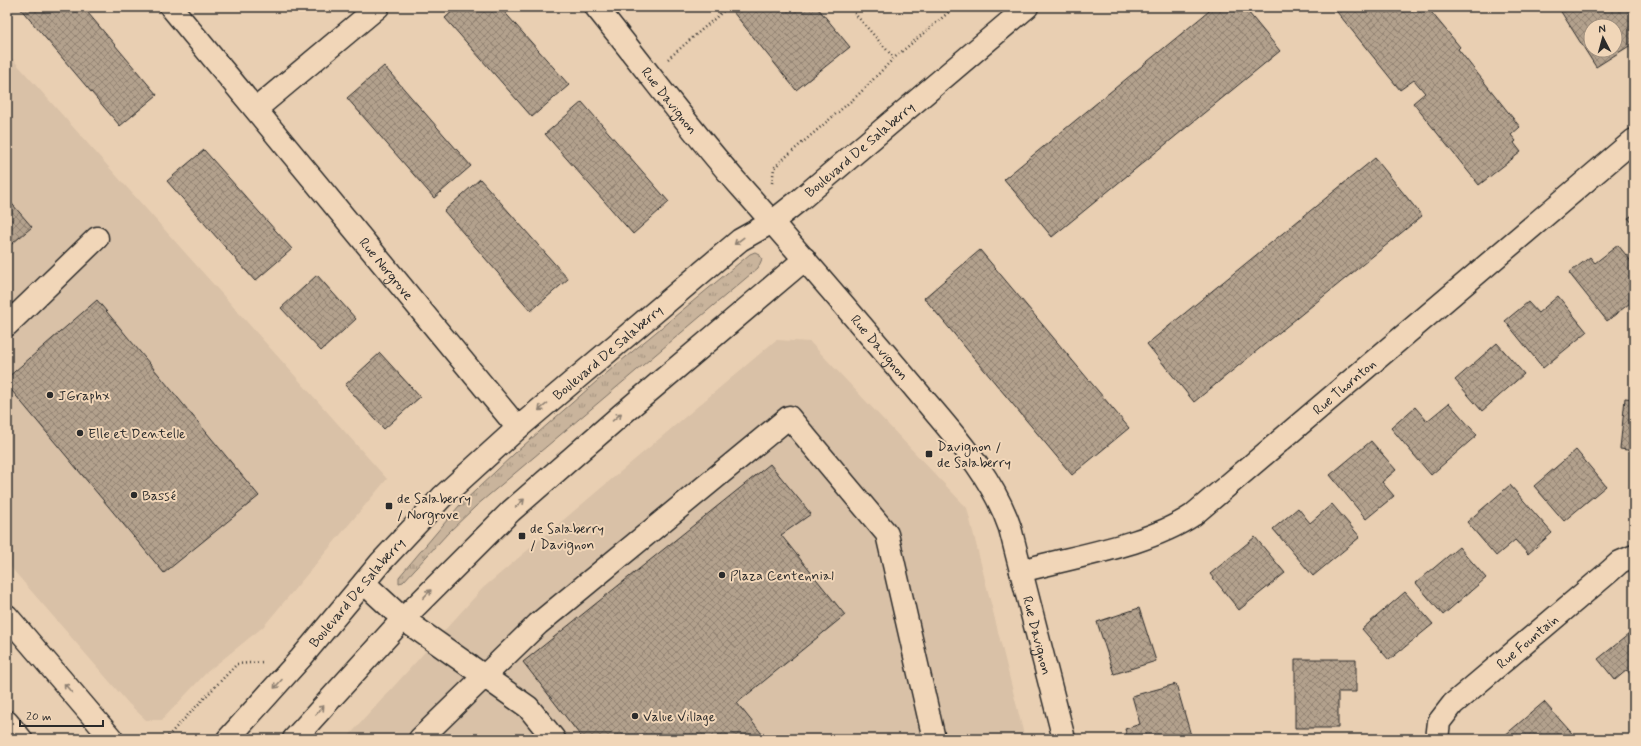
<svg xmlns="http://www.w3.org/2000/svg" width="1641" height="746" font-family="Mynerve,sans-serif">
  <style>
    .built { fill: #d9c1a7 }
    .grass { fill: url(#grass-tufts); stroke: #7a7064 }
    .building { fill: url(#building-cross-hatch); stroke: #2b2b2b; fill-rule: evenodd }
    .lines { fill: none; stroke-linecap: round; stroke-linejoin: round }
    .minor-casing { stroke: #2b2b2b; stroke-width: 25 }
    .major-casing { stroke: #2b2b2b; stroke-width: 25 }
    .path { stroke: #2b2b2b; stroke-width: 2.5; stroke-dasharray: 1 3; stroke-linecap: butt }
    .minor { stroke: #f1d6b8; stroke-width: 22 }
    .major { stroke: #f1d6b8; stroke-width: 22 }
    .oneway { stroke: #8e8072 }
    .poi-dot { fill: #2b2b2b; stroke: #f1d6b8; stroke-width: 1.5 }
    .labels { text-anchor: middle; stroke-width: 4; stroke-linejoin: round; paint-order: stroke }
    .street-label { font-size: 14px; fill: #2b2b2b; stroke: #f1d6b8 }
    .poi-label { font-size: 14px; fill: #2b2b2b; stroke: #f1d6b8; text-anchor: start }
  </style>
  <defs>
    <pattern id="grass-tufts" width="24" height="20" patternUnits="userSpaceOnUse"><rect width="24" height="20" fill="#c9b49c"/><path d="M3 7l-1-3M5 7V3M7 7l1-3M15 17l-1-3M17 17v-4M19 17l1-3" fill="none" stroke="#a3937f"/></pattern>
    <pattern id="building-cross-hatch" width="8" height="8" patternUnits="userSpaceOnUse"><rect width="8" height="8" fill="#b3a18d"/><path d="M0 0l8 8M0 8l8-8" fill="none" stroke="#928373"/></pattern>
  </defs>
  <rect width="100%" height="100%" fill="#e9cfb2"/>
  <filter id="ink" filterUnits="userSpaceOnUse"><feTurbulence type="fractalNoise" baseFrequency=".025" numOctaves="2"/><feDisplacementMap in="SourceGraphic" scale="8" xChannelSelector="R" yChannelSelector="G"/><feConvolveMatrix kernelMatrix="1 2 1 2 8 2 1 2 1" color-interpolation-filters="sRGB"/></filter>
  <g filter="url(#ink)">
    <g class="built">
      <polygon points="7,53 387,479 263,627 207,672 162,720 146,720 129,704 7,563"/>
      <polygon points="776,340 810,342 967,508 1025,739 346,739 483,588"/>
    </g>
    <polygon class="grass" points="755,252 759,254 762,259 758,268 476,506 448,533 403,582 399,583 399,577 459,506 514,454 597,381 750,254"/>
    <g class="building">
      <polygon points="19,7 83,7 157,95 120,126"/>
      <polygon points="457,7 500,7 569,85 532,117 445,18"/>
      <polygon points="729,7 817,7 850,47 796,90"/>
      <polygon points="1214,7 1244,7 1280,51 1052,237 1004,179"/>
      <polygon points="1333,7 1427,7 1460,47 1458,49 1520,127 1511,135 1516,141 1514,143 1521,152 1479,185 1413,103 1425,93 1414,80 1400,90"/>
      <path d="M1558,7H1634V43L1596,67ZM1591,26H1615V50H1591Z"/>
      <polygon points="384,66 471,166 434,198 347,98"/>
      <polygon points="582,102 669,202 633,234 545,134"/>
      <polygon points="204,150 292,249 255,281 167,181"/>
      <polygon points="1375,158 1422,216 1194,402 1147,344"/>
      <polygon points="480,179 568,279 531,311 444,211"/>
      <polygon points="7,198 32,227 7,248"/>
      <polygon points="1634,214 1634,225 1628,218"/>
      <polygon points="1618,245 1634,265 1634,300 1607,321 1569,273 1590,257 1595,263"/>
      <polygon points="980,250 1129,428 1072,475 924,298"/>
      <polygon points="317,275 356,319 321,351 281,308"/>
      <polygon points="1558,296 1587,332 1543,368 1505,321 1528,302 1538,313"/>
      <polygon points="97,300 259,496 164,573 7,385 7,378"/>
      <polygon points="1497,343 1524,374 1482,411 1455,380"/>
      <polygon points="380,353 420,397 384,429 345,385"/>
      <polygon points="1625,398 1634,399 1634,451 1620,449"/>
      <polygon points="1449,403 1477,435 1431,475 1391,428 1415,407 1427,421"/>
      <polygon points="1371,441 1396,470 1382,482 1394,496 1366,519 1330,475"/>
      <polygon points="1576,450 1606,486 1564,521 1534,486"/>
      <polygon points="770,464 811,514 781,535 845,615 737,703 766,739 583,739 523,662"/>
      <polygon points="1510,485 1552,533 1528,554 1515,540 1496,556 1467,522"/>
      <polygon points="1332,504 1360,537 1313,576 1273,529 1298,508 1310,523"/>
      <polygon points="1255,537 1285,573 1239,610 1210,574"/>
      <polygon points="1459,547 1486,578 1443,615 1416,583"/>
      <polygon points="1405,592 1433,624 1389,660 1362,629"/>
      <polygon points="1139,608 1156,661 1114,674 1097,622"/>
      <polygon points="1634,630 1634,679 1627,670 1615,680 1598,659"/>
      <polygon points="1295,659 1356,659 1356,692 1338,692 1338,728 1295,728"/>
      <polygon points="1176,684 1192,739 1128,739 1125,729 1140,724 1132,696"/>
      <polygon points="1544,702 1577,739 1507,739 1504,736"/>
    </g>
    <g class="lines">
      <g class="minor-casing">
        <g id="minor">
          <path id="s1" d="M171,7L518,428"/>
          <path id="s2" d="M596,7C644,66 691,131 741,187C799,252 856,319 912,385C949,430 991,472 1010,528L1064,739"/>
          <polyline points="256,109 378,7"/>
          <polyline points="7,325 97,238"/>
          <path id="s3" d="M1021,571C1074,556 1147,546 1193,515L1634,140"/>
          <polyline points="364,583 403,619 528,707 554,739"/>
          <path id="s4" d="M228,739L301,658L381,562L442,497L518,428L740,240L772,222L801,199L1027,7"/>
          <polyline points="294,739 403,619 511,511 621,415 805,259"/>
          <polyline points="420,739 538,624 789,417 887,534 934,739"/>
          <path id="s5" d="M1437,739L1439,722L1453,704L1610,571L1620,562L1634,556"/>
        </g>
      </g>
      <g class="major-casing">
        <g id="major">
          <polyline points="7,616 112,739"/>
          <polyline points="7,722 21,739"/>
        </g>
      </g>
      <g class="path">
        <polyline points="849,7 894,58"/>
        <polyline points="668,59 728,7"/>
        <polyline points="772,183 774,168 781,161 858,95 894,58 955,7"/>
        <polyline points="165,739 237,664 263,662"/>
      </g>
      <use href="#minor" class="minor"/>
      <use href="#major" class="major"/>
    </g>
    <defs><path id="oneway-shaft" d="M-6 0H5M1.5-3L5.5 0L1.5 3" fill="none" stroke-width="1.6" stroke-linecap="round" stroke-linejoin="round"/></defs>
    <g class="oneway">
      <use href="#oneway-shaft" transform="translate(739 241) rotate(143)"/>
      <use href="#oneway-shaft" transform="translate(543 407) rotate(140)"/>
      <use href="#oneway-shaft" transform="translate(617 417) rotate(-41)"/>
      <use href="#oneway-shaft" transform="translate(520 503) rotate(-42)"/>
      <use href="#oneway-shaft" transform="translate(427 594) rotate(-46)"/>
      <use href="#oneway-shaft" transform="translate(278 684) rotate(132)"/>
      <use href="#oneway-shaft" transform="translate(68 688) rotate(-130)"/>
      <use href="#oneway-shaft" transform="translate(320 710) rotate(-48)"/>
    </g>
  </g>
  <g class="poi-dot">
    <circle cx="50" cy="395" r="4"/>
    <circle cx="80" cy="433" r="4"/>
    <rect x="925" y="450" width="8" height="8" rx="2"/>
    <circle cx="134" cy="495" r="4"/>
    <rect x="385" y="502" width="8" height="8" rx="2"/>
    <rect x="518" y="532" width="8" height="8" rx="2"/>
    <circle cx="722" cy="575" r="4"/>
    <circle cx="635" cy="716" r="4"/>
  </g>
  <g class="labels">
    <g class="street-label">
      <text dy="5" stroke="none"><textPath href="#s2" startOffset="119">Rue Davignon</textPath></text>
      <text dy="5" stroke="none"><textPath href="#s4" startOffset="867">Boulevard De Salaberry</textPath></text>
      <text dy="5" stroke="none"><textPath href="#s1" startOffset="339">Rue Norgrove</textPath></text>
      <text dy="5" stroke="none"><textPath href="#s2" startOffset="443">Rue Davignon</textPath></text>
      <text dy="5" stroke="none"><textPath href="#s4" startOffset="543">Boulevard De Salaberry</textPath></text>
      <text dy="5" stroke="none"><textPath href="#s3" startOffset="380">Rue Thornton</textPath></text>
      <text dy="5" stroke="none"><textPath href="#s4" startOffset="195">Boulevard De Salaberry</textPath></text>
      <text dy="5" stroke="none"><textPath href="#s2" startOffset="778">Rue Davignon</textPath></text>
      <text dy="5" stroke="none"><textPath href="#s5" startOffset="137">Rue Fountain</textPath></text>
    </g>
    <g class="poi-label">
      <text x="58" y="400">JGraphx</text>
      <text x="88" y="438">Elle et Dentelle</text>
      <text x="937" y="451">Davignon /<tspan x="937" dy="16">de Salaberry</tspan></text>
      <text x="142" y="500">Bassé</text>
      <text x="397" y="503">de Salaberry<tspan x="397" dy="16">/ Norgrove</tspan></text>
      <text x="530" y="533">de Salaberry<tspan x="530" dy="16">/ Davignon</tspan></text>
      <text x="730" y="580">Plaza Centennial</text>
      <text x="643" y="721">Value Village</text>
    </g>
  </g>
  <rect width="1641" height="746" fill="none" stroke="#f1d6b8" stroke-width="24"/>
  <rect x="12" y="12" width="1617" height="722" fill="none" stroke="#2b2b2b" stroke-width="1.5" filter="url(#ink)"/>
  <g transform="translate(1603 38) rotate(354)"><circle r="19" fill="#f1d6b8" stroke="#a29280"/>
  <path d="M0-3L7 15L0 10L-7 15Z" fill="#2b2b2b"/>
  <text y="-6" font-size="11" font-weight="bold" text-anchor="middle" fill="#2b2b2b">N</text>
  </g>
  <path d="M20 720v6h83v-6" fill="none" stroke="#2b2b2b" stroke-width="2"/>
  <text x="26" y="720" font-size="12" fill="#2b2b2b" stroke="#f1d6b8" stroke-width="3" paint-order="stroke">20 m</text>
</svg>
